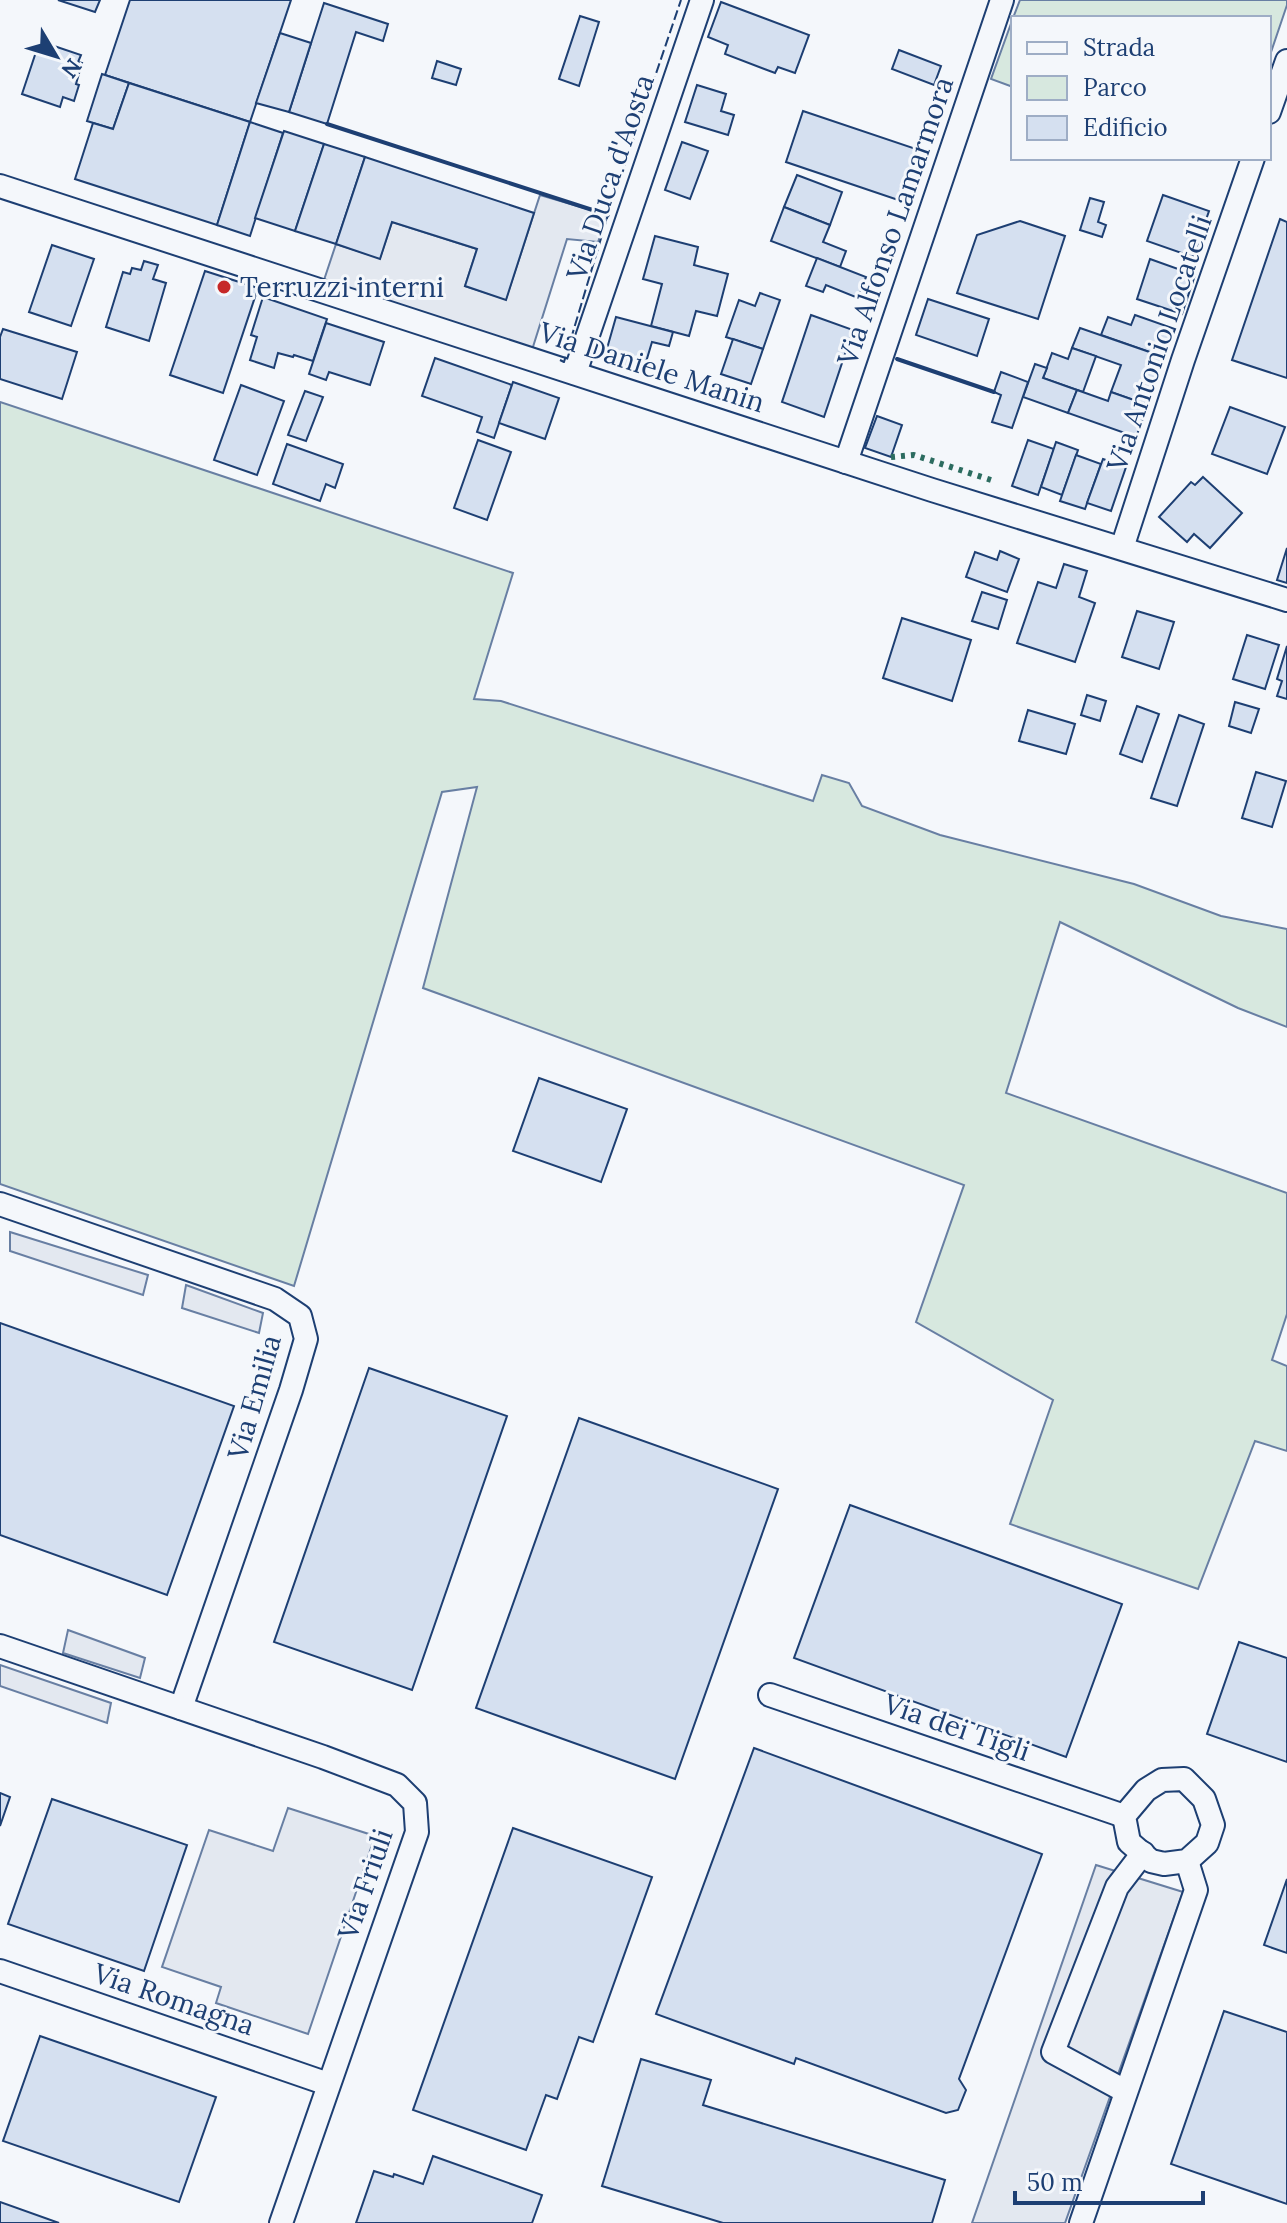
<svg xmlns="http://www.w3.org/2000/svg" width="1287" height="2223" font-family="Lora,serif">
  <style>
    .green { fill: #d7e8df; stroke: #687fa3; stroke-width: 2 }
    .parking { fill: #e3e8f0; stroke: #687fa3; stroke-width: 2 }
    .building { fill: #d5e0f0; stroke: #1d3f73; stroke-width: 2 }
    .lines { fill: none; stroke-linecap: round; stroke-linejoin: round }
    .minor-casing { stroke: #1d3f73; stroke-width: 26 }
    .minor { stroke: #f4f7fb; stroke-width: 22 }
    .hedge { stroke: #2c6c60; stroke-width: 6; stroke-dasharray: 4 6; stroke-linecap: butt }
    .fence { stroke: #1d3f73; stroke-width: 2; stroke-dasharray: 10 4; stroke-linecap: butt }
    .wall { stroke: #1d3f73; stroke-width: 4 }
    .poi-dot { fill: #c62828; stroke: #f4f7fb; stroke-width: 3 }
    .labels { text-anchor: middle; stroke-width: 6; stroke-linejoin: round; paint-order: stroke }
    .street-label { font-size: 28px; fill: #1d3f73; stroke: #f4f7fb }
    .poi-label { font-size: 28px; fill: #1d3f73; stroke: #f4f7fb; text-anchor: start }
  </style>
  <rect width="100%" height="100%" fill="#f4f7fb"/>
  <g class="green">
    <polygon points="1020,0 1287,0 1287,5 1269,58 1269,18 1013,18"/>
    <polygon points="1013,18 1013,87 991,79"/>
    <polygon points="0,402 513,573 474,699 501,701 813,801 822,775 849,783 862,806 940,835 1134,884 1221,916 1287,929 1287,1027 1238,1008 1060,922 1006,1093 1287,1193 1287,1314 1272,1360 1287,1366 1287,1451 1255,1441 1198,1589 1010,1524 1053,1400 916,1322 964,1185 423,988 477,787 442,792 294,1286 0,1184"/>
  </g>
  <g class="parking">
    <polygon points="540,195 608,215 598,242 567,239 532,350 324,280 336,244 380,258 392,222 477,249 465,286 506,299"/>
    <polygon points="10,1232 148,1275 143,1295 10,1251"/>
    <polygon points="186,1285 263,1313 259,1333 182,1308"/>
    <polygon points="68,1630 145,1658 140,1678 63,1653"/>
    <polygon points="0,1665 111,1703 107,1723 0,1686"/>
    <polygon points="288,1808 375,1836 308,2034 216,2003 221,1987 162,1967 209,1830 273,1851"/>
    <polygon points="1096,1865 1183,1892 1065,2223 972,2223"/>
  </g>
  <g class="building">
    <polygon points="58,0 100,0 95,12"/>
    <polygon points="130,0 291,0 250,122 105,75"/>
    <polygon points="721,2 809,35 795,73 778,67 775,73 725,54 728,45 708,37"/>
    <polygon points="324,3 388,24 383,41 356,32 327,124 289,112"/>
    <polygon points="580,16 599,22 579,86 559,79"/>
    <polygon points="280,33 311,43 289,112 256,103"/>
    <polygon points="54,46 81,55 78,62 82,63 76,84 79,85 74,101 63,97 60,107 22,94 36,52 50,56"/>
    <polygon points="899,50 941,66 934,85 892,69"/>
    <polygon points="437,61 461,69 456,85 432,78"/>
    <polygon points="102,74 129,83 113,129 87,121"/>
    <polygon points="129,83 250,122 217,225 75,179 93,123 113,129"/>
    <polygon points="697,85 726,94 721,111 734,115 728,135 685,122"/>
    <polygon points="803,111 928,153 910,204 786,162"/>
    <polygon points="250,122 283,133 250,236 217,225"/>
    <polygon points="284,131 324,144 295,231 255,218"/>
    <polygon points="682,142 708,151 690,199 665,190"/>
    <polygon points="324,144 365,157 336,244 295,231"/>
    <polygon points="365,157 534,213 506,300 465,286 477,249 392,222 380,259 336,244"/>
    <polygon points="797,175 842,192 830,225 784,207"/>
    <polygon points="1163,195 1209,211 1193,257 1147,241"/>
    <polygon points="1090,198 1104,202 1098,222 1106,225 1102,237 1080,230"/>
    <polygon points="784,207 830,225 823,242 846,251 840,267 771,241"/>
    <polygon points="1280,219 1287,222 1287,378 1232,360"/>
    <polygon points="1020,221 1065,236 1038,319 957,293 977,235"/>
    <polygon points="655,236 698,247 694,265 728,274 717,316 696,311 689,336 651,326 662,284 643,279"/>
    <polygon points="52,245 94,259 71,326 29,312"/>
    <polygon points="817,258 866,277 858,298 826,285 823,292 806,286"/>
    <polygon points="1150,259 1195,275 1182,314 1137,299"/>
    <polygon points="144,261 158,265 153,279 166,283 149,341 106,327 123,272 130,274 132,268 141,270"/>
    <polygon points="205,271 258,288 223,393 170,375"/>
    <polygon points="760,293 780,300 763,349 726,337 739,300 755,306"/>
    <polygon points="263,297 327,319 313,361 294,355 293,357 278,353 274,368 250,360 257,337 251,335"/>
    <polygon points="928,299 989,319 977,356 916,335"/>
    <polygon points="811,315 853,330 824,417 782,402"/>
    <polygon points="1135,315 1175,329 1164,357 1101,335 1108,317 1131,325"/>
    <polygon points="616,317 673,332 669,346 652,342 643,372 604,359"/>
    <polygon points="326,323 384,342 370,385 329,372 326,380 309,374"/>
    <polygon points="1080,328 1164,357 1148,405 1111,392 1121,365 1072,348"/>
    <polygon points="3,329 77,352 62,399 0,379 0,337"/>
    <polygon points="733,339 763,349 751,384 721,374"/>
    <polygon points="1072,348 1096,356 1083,392 1043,378 1052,353 1068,359"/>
    <polygon points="435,358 512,385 494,438 477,432 482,417 422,396"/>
    <polygon points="1035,364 1047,368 1043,378 1077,390 1068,413 1023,397"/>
    <polygon points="1001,372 1028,382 1012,428 992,422 1001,395 994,392"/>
    <polygon points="513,382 559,398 545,439 499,423"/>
    <polygon points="241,385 284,401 257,475 214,460"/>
    <polygon points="1077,390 1108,401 1111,392 1148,405 1136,437 1068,413"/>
    <polygon points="305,391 323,397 306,441 288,435"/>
    <polygon points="1230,407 1285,427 1267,474 1212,454"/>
    <polygon points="877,416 902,425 891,457 865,448"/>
    <polygon points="478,440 511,452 487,520 454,508"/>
    <polygon points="1028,440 1054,449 1038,495 1012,486"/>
    <polygon points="1056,442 1078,450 1062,495 1041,487"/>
    <polygon points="287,444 343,464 335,488 326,484 320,501 273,484"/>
    <polygon points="1076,455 1101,464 1085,509 1060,501"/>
    <polygon points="1103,459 1126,467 1111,511 1087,503"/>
    <polygon points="1203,477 1242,513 1210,548 1194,534 1187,542 1159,517 1191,482 1195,485"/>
    <polygon points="1287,548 1287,583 1277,580"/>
    <polygon points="1000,551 1019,559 1007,592 966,577 975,552 997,560"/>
    <polygon points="1064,564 1087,571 1079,597 1095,603 1075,662 1017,643 1038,582 1056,588"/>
    <polygon points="982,592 1007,600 998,629 972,621"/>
    <polygon points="1137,611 1174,622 1159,669 1122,657"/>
    <polygon points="902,618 971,640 952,701 883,678"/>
    <polygon points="1247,635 1279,645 1265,689 1233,679"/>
    <polygon points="1287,646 1287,699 1277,696 1282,681 1277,679"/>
    <polygon points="1087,695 1106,701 1100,721 1081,715"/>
    <polygon points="1235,702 1259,709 1251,733 1229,726"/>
    <polygon points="1137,706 1159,714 1142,762 1120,754"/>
    <polygon points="1028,710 1075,724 1066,754 1019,741"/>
    <polygon points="1179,715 1204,724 1177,806 1151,798"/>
    <polygon points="1256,772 1286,781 1272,827 1242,818"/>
    <polygon points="539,1078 627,1109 601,1182 513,1151"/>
    <polygon points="0,1323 234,1406 167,1595 0,1535"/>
    <polygon points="369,1368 507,1416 412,1690 274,1642"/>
    <polygon points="579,1418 778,1489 675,1779 476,1708"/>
    <polygon points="850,1505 1122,1604 1066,1757 794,1658"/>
    <polygon points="1239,1642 1287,1658 1287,1762 1207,1734"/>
    <polygon points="754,1748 1042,1854 959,2079 966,2090 958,2110 946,2113 796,2058 794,2064 656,2014"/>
    <polygon points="0,1793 10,1797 0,1826"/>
    <polygon points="52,1799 187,1845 144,1971 8,1924"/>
    <polygon points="513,1828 652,1877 593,2042 579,2037 557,2099 546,2095 526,2150 413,2110"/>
    <polygon points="1287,1879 1287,1953 1264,1945"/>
    <polygon points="1224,2011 1287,2032 1287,2204 1171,2164"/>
    <polygon points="40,2036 216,2097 179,2202 3,2141"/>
    <polygon points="641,2059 711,2080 703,2105 945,2180 932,2223 723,2223 602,2186"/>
    <polygon points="433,2156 542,2195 532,2223 356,2223 374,2171 393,2177 394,2174 423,2184"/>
    <polygon points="0,2202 59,2223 0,2223"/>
  </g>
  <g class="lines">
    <g class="minor-casing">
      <g id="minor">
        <polyline points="1269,112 1287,61"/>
        <polyline points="0,186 932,490 1287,600"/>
        <polyline points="575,373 702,0"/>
        <polyline points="846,462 1002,0"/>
        <polyline points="1122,548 1183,360 1253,158"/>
        <polyline points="0,1204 275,1299 300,1316 306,1339 291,1390 181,1708"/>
        <polyline points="0,1646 323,1757 397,1785 415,1803 417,1832 281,2223"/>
        <polyline points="770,1695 1124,1816"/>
        <polygon points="1184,1779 1204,1799 1213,1825 1207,1843 1187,1861 1164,1864 1151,1861 1129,1842 1124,1816 1146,1790 1162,1780"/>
        <polyline points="0,1971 328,2084"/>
        <polyline points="1125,2091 1053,2052 1117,1887 1143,1853"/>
        <polyline points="1081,2223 1196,1890 1187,1861"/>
      </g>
    </g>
    <use href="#minor" class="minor"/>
    <polyline class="hedge" points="891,457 914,455 991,480"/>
    <polyline class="fence" points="560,360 564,362 608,215 681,0"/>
    <g class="wall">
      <polyline points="327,124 608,215"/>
      <polyline points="897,359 994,392"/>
    </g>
  </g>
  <circle class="poi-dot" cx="224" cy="287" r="8"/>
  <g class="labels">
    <g class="street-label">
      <text transform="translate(610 177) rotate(-71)" y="10">Via Duca d'Aosta</text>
      <text transform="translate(895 221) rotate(-71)" y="10">Via Alfonso Lamarmora</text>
      <text transform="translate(1159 343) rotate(-71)" y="10">Via Antonio Locatelli</text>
      <text transform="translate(652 367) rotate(18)" y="10">Via Daniele Manin</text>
      <text transform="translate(254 1397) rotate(-74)" y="10">Via Emilia</text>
      <text transform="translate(957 1727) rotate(19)" y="10">Via dei Tigli</text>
      <text transform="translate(365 1884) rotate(-71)" y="10">Via Friuli</text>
      <text transform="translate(174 1999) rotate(19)" y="10">Via Romagna</text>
    </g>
    <g class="poi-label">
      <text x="240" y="297">Terruzzi interni</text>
    </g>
  </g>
  <rect x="1011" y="16" width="260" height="144" fill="#f4f7fb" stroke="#9eadc5" stroke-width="2"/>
  <rect x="1027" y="42" width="40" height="12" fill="#f4f7fb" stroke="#9eadc5" stroke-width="2"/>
  <text x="1083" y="56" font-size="24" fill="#1d3f73">Strada</text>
  <rect x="1027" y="76" width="40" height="24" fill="#d7e8df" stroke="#9eadc5" stroke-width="2"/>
  <text x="1083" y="96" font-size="24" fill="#1d3f73">Parco</text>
  <rect x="1027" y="116" width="40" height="24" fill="#d5e0f0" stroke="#9eadc5" stroke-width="2"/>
  <text x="1083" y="136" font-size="24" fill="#1d3f73">Edificio</text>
  <g transform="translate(56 56) rotate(128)" stroke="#f4f7fb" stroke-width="6" paint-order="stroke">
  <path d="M0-6L14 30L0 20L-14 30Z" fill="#1d3f73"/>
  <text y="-12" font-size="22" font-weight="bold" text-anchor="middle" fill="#1d3f73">N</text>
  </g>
  <path d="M1015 2191v12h188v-12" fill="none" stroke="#1d3f73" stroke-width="4"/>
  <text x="1027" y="2191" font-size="24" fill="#1d3f73" stroke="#f4f7fb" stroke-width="6" paint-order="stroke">50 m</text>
</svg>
